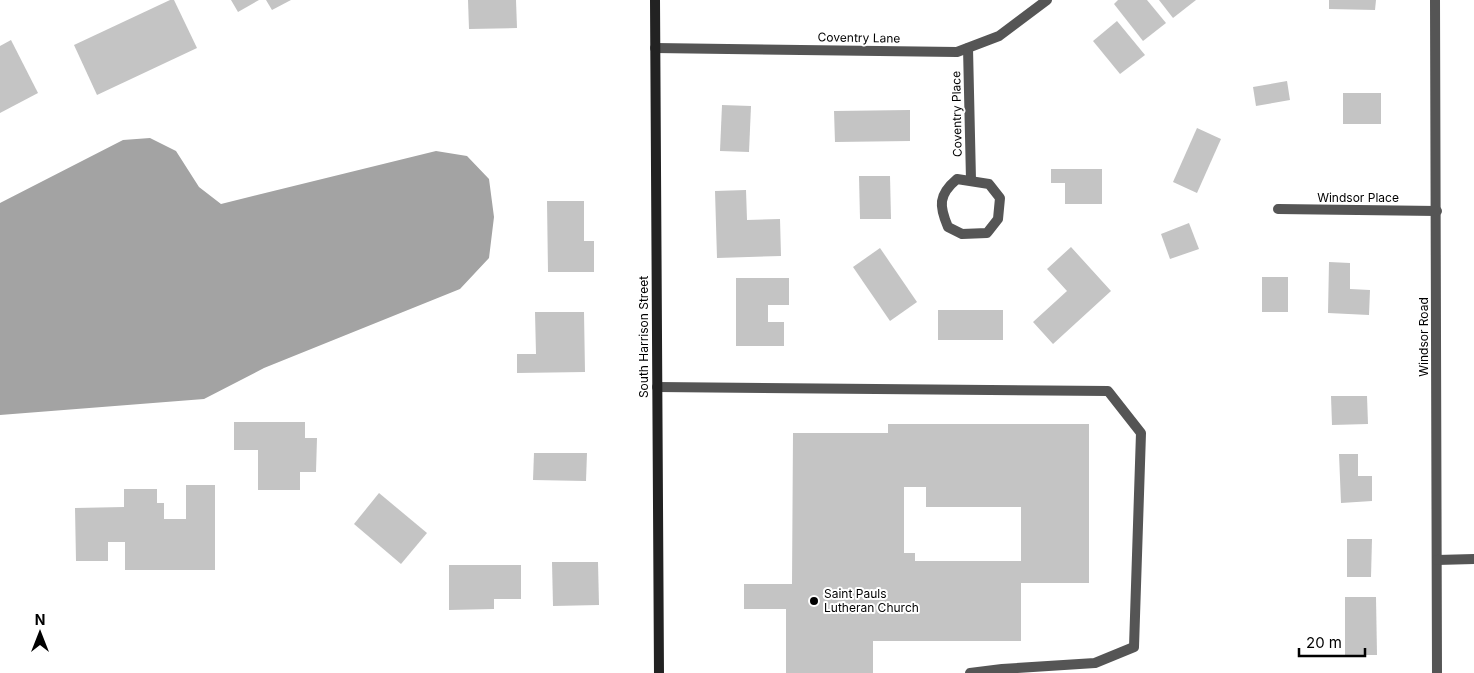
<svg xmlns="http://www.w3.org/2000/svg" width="1474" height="673" font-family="Inter,sans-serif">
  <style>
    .water { fill: #a3a3a3 }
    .building { fill: #c4c4c4; fill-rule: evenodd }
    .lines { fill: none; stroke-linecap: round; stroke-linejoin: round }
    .service { stroke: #555; stroke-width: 10 }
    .minor { stroke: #555; stroke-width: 10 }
    .secondary { stroke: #222; stroke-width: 10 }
    .poi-dot { fill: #000; stroke: #fff; stroke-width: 2 }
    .labels { text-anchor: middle; stroke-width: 4; stroke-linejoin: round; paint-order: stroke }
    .street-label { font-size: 12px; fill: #000; stroke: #fff }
    .poi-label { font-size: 12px; fill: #000; stroke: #fff; text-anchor: start }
  </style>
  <rect width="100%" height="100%" fill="#fff"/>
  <polygon class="water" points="150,138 176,151 199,187 221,204 436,151 467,156 489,179 494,217 489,258 460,289 264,368 204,399 0,415 0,203 123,140"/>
  <g class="building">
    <polygon points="170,0 174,0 197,48 97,95 74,45"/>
    <polygon points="231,0 259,0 238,12"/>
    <polygon points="266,0 291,0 272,10"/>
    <polygon points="468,0 516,0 517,28 469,29"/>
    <polygon points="1118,0 1147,0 1166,23 1143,41 1114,4"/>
    <polygon points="1159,0 1196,0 1173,18"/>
    <polygon points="1329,0 1376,0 1375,10 1329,9"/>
    <polygon points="1117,21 1145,55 1120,74 1093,41"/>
    <polygon points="11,40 38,93 0,113 0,46"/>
    <polygon points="1287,81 1290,100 1256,106 1253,87"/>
    <rect x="1343" y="93" width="38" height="31"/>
    <polygon points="722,105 751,106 749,152 720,151"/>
    <polygon points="910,110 910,141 835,142 834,111"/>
    <polygon points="1197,128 1221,139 1197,193 1173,182"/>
    <polygon points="1051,169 1102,169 1102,204 1065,204 1065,183 1051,183"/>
    <polygon points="859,176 890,176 891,219 860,219"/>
    <polygon points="746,190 747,220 780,219 781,256 717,258 715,191"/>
    <polygon points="547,201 584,201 584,241 594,241 594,272 548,272"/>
    <polygon points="1189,223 1199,249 1170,259 1161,234"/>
    <polygon points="1071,247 1111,291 1053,344 1033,322 1067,291 1047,269"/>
    <polygon points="880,248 917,302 890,321 853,267"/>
    <polygon points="1329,262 1350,263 1350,289 1370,290 1369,315 1328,313"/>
    <rect x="1262" y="277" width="26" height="35"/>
    <polygon points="736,278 789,278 789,305 768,305 768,322 784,322 784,346 736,346"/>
    <rect x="938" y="310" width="65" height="30"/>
    <polygon points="535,312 584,312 585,372 517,373 517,354 536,354"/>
    <polygon points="1331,396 1367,396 1368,424 1332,425"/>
    <polygon points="234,422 305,422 305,438 317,438 316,472 300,472 300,490 258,490 258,450 234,450"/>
    <path d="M888,424H1089V583H1021V641H873V673H786V609H744V584H792L793,433H888ZM904,487H926V507H1021V561H915V553H904Z"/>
    <polygon points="534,453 587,453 586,481 533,480"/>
    <polygon points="1339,454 1358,454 1358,476 1372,476 1372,501 1341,503"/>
    <polygon points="186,485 215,485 215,570 125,570 125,542 108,542 108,561 76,561 75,508 124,507 124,489 157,489 157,503 164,503 164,519 186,519"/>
    <polygon points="379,493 427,533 401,564 354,524"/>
    <polygon points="1347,539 1372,539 1371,577 1347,577"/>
    <polygon points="552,562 598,562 599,605 553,606"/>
    <polygon points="449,565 521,565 521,599 494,599 494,609 449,610"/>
    <polygon points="1345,597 1376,597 1377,655 1345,655"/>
  </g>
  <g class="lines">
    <polyline class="service" points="657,387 1108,391 1141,433 1134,647 1095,663 1002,669 970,673"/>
    <g class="minor">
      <polyline points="1435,0 1437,673"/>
      <polyline points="655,48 957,52 999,36 1047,0"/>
      <polyline points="968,48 971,180"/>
      <path d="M957,179L989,184L1000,198L998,219L987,233L962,234L948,227C939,206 938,195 957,179Z"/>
      <polyline points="1278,209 1437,211"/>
      <polyline points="1437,560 1474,559"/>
    </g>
    <polyline class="secondary" points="655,0 659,673"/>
  </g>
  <circle class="poi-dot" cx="814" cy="601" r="5"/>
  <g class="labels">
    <g class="street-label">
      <text transform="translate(859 38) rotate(1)" y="4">Coventry Lane</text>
      <text transform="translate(957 114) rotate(-91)" y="4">Coventry Place</text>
      <text x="1358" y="202">Windsor Place</text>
      <text transform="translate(644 337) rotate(-90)" y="4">South Harrison Street</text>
      <text transform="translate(1424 337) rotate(-90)" y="4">Windsor Road</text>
    </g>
    <g class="poi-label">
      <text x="824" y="598">Saint Pauls<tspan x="824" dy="14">Lutheran Church</tspan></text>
    </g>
  </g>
  <g transform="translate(40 633)" stroke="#ffffff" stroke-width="4" paint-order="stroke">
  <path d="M0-4L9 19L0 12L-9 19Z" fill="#000000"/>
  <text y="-8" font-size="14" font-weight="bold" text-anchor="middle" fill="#000000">N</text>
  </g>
  <path d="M1299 648v8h66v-8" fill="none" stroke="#000000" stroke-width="2.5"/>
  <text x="1306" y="648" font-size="15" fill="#000000" stroke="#ffffff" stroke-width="4" paint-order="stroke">20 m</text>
</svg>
